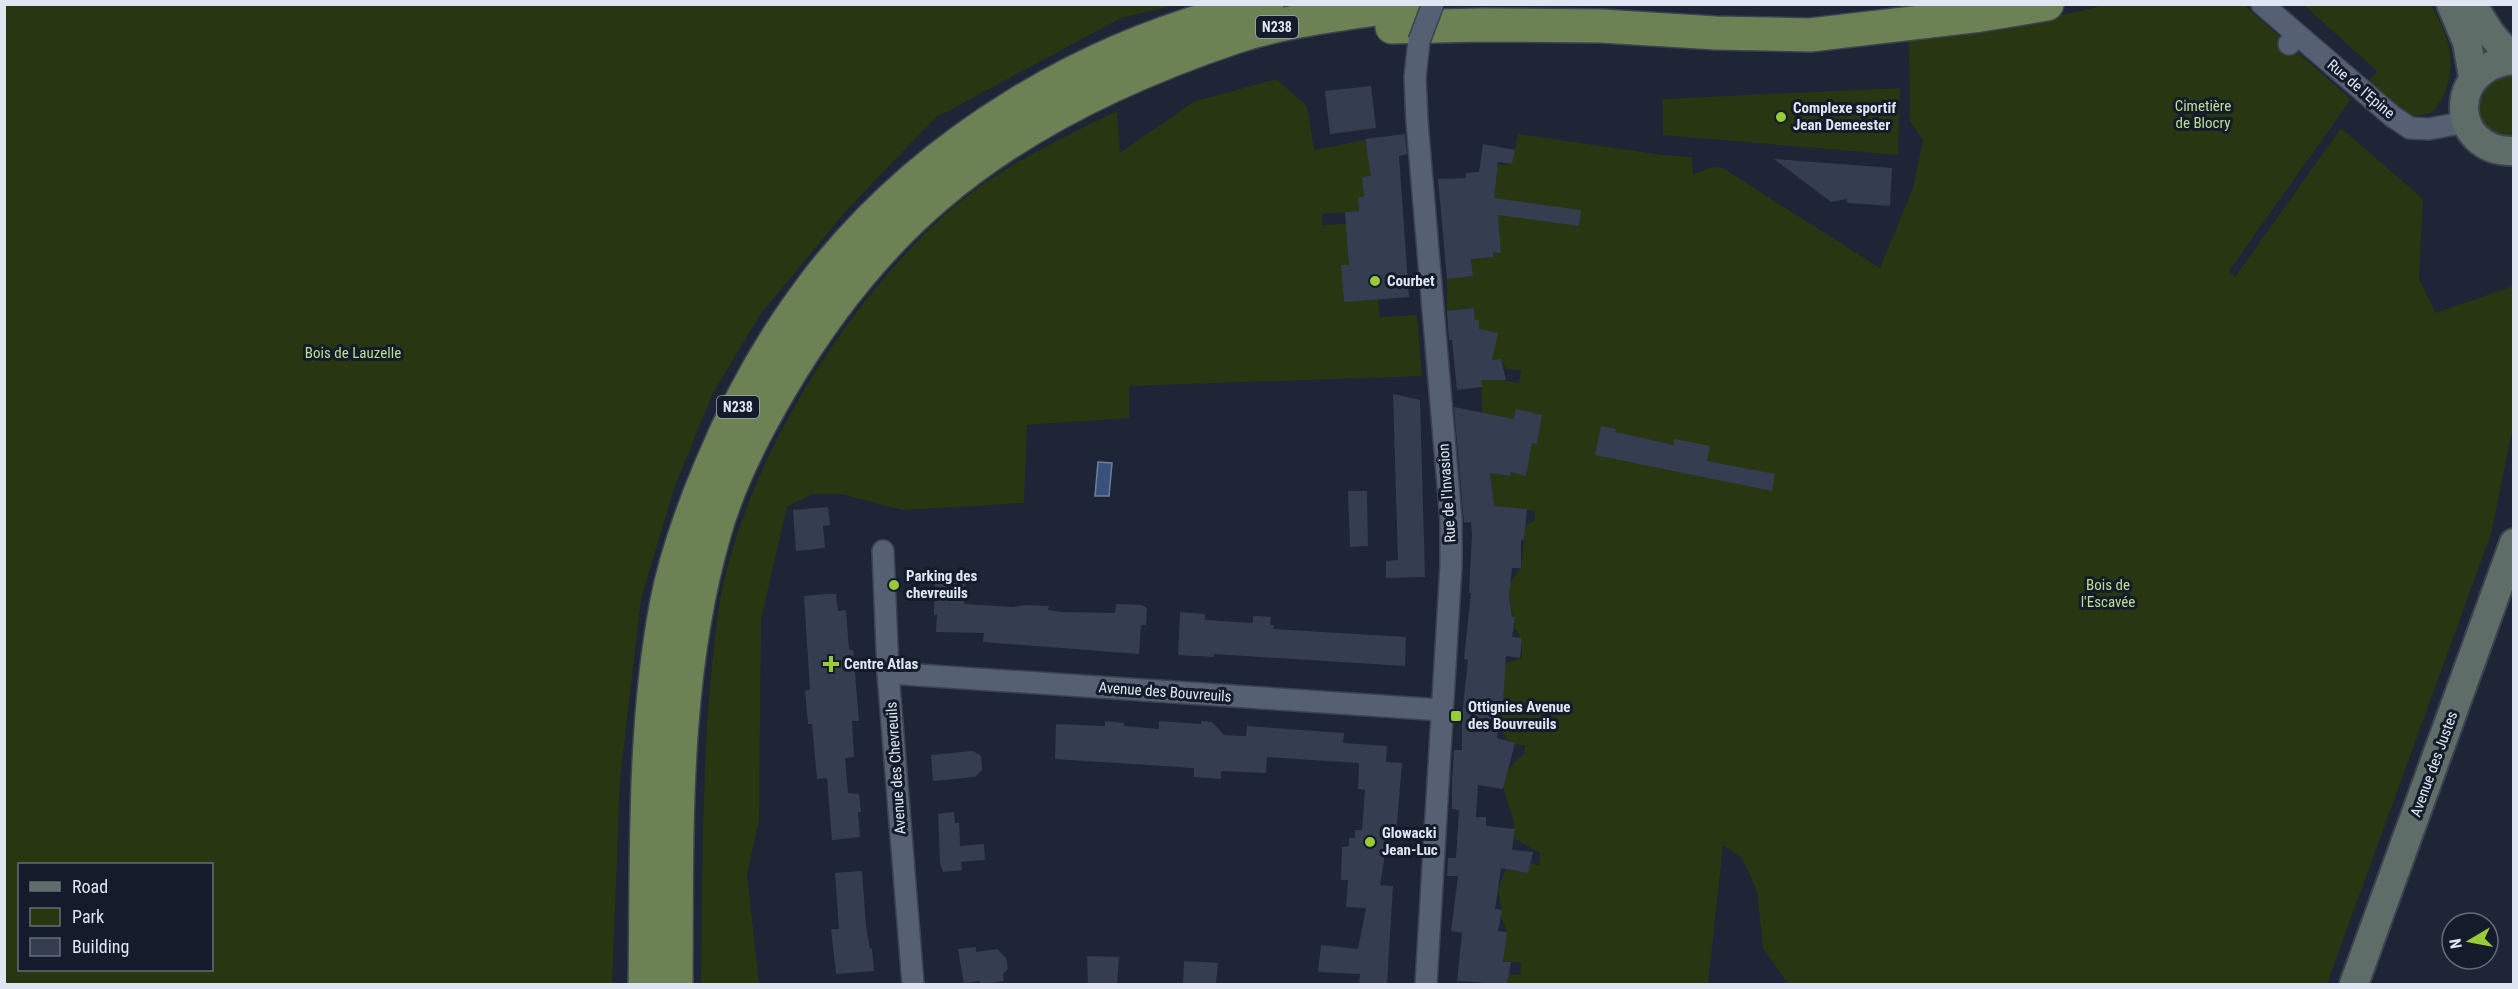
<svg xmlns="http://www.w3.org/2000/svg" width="2518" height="989" font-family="'Roboto Condensed',sans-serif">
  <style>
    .green { fill: #283611; fill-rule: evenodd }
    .water { fill: #3a517e; stroke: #6c7ea0; stroke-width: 1.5 }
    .building { fill: #353e50 }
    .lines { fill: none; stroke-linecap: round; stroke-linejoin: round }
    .minor-casing { stroke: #3b4250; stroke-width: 24 }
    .secondary-casing { stroke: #3b4250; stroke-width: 32 }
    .trunk-casing { stroke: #3b4250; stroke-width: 36 }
    .minor { stroke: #566073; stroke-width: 21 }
    .secondary { stroke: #5e6d68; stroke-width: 28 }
    .trunk { stroke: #6c8254; stroke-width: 33 }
    .minor-bridge-casing { stroke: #3b4250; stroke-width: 24; stroke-linecap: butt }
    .minor-bridge { stroke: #566073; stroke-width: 21 }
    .poi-dot { fill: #97cc38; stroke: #141c2b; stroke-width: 2 }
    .labels { text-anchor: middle; stroke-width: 6; stroke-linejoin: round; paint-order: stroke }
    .shield { fill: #141c2b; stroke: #a3a9b6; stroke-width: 1.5 }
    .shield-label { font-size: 14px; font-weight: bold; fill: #e0e6f1 }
    .street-label { font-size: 15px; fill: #e0e6f1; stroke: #141c2b }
    .park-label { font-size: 15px; fill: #bddf90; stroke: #141c2b }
    .poi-label { font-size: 15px; font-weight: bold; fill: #e0e6f1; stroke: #141c2b; text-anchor: start }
  </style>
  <rect width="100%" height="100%" fill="#1d2536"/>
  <g class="green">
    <path d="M5,4H1177V5L1121,18L935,118L844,213L760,315L713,393L675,486L641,599L620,779L612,984H5ZM20,864H212V970H20Z"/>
    <path d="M2105,5H2244L2351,99L2229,271L2235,277L2341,128L2423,199L2419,279L2436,313L2513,286V426L2491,534L2327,984H1788L1763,948L1757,891L1742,858L1723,845L1708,984H1507L1508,974L1520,975L1521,963L1490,960L1506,939L1507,932L1501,917L1502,910L1498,889L1506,869L1528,873L1530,864L1539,865L1540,853L1514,838C1519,803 1482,785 1524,754L1525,746L1509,742L1498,724L1500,703H1503L1504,664L1521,658C1523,645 1522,638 1514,627L1515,618L1513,617L1509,597L1510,583L1521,568L1526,525L1534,521L1535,511L1488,505L1493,500L1490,473L1509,476L1511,472L1526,476L1527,470L1483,434L1481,380H1503L1519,383L1521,370L1506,369L1501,359L1492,360L1479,334V320H1475L1474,308L1447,311V279L1473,276L1471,259L1494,257L1496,199L1494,198L1483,166L1512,164L1518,134L1663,155L1692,157L1693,175L1709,168L1721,167L1880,268L1913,188L1923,140L1910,121L1909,41L2059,16Z"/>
    <path d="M2304,5H2431C2453,41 2461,78 2432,113L2411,117L2364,86L2377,71Z"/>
    <polygon points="2513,71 2513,142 2484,133 2473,101 2484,80"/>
    <path d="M1276,79L1307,106L1314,150L1365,140L1367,154L1372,153L1375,176L1362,177L1364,197H1358L1359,211L1322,214V225L1355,223L1364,248L1348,250L1349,265L1341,266L1344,301L1378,299L1380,317L1417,315L1422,376L1129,386V418L1027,425L1024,503L903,510L841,494H812L787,507L761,619L759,821L747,874L759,984H701C703,861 701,737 718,614C738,472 847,298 955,206C1002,166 1062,138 1117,111L1120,153L1193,102Z"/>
    <polygon points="1900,88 1898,155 1663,135 1663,99"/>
  </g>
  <polygon class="water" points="1098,462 1112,463 1109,496 1095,496"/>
  <g class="building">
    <polygon points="1371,86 1376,128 1330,134 1325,91"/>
    <polygon points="1405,134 1407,154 1399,156 1409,297 1344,302 1341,265 1349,265 1345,212 1359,211 1358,197 1364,197 1362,177 1371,176 1365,139"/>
    <polygon points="1483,144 1515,150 1512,164 1498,162 1494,198 1581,210 1579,226 1498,215 1501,253 1493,252 1494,257 1471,259 1473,276 1447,279 1438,179 1466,178 1466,173 1479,172"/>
    <polygon points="1774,159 1892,168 1890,206 1847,203 1847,199 1831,202"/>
    <polygon points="1474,308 1475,320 1479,320 1479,329 1498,333 1492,360 1501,359 1506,380 1481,380 1482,387 1457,390 1452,340 1449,340 1447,311"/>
    <polygon points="1393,394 1420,400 1425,577 1386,578 1386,561 1398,560"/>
    <polygon points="1454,407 1514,419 1516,409 1542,415 1537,444 1532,443 1526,476 1511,472 1510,476 1490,473 1494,506 1527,509 1524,540 1521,540 1521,568 1512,568 1509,597 1512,617 1515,617 1512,637 1522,638 1520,658 1506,656 1503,703 1500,703 1497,738 1515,743 1503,789 1478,785 1476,817 1486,817 1486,826 1515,829 1512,850 1533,852 1528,873 1501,868 1495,909 1502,910 1498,931 1507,932 1503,962 1511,962 1507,984 1457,981 1462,933 1451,931 1458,876 1447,876 1448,858 1456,858 1459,810 1452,809 1452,782 1454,750 1462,750 1462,716 1468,660 1464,659 1471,593 1469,593 1472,534 1471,522 1464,523"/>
    <polygon points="1601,426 1616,429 1615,432 1674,445 1674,439 1710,446 1707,461 1775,474 1772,491 1595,455"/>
    <polygon points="1348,491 1367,491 1368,546 1350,547"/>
    <polygon points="828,507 830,525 823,526 825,548 796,551 793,510"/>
    <polygon points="935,578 965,579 964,604 1013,607 1025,605 1049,606 1048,610 1061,612 1115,613 1116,604 1142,605 1147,608 1146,625 1141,625 1139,654 983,642 984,633 936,632 937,615 934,615"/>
    <polygon points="826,594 836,594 838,611 846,610 849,650 853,650 859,721 852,721 854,757 845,758 848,793 859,794 861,812 858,812 860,837 832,840 827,778 817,779 812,724 808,724 805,690 810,690 804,596"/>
    <polygon points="1180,612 1205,614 1205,620 1253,623 1253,616 1271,617 1270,625 1274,625 1273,629 1406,637 1405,666 1214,654 1214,657 1178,655"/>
    <polygon points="1105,721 1124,723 1124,726 1159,729 1159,721 1201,724 1201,721 1212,722 1224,735 1246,736 1247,726 1344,733 1343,743 1387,746 1386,762 1402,763 1396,834 1391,834 1390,848 1385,854 1380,885 1393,886 1387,984 1359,984 1360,974 1318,972 1321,945 1358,949 1366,908 1346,907 1348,880 1341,880 1342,847 1349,846 1349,838 1355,838 1355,830 1362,830 1365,790 1358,789 1359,763 1267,757 1266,773 1221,771 1221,779 1194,777 1194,768 1055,759 1056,724 1105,726"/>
    <polygon points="973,751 981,756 982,770 975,777 933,781 931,755"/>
    <polygon points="954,812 955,823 959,823 960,846 984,844 985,860 961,862 962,870 943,872 940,863 938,814"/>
    <polygon points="862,871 866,926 870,949 872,948 874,971 836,974 831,929 839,929 835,873"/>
    <polygon points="976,947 976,952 997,949 1006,958 1008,969 1003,974 1004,981 982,984 979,981 964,983 958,949"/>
    <polygon points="1087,956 1119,957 1117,984 1088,984"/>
    <polygon points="1184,961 1218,963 1216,984 1183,984"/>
  </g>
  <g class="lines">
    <g class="minor-casing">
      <g id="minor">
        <polyline points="2262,4 2298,35"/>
        <polyline points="1419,41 1415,77 1417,122 1451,520 1451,565 1426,984"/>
        <polyline points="2289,44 2298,35 2392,116 2410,128 2429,129 2466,122"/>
        <polyline points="883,551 888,673 913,984"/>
        <polyline points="888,673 1442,710"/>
      </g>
    </g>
    <g class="secondary-casing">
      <g id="secondary">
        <polyline points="2451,4 2467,42 2473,77"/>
        <polyline points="2472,4 2490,33 2513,60"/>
        <path d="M2514,60C2446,65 2449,153 2514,151"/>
        <polyline points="2354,984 2514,543"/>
      </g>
    </g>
    <g class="trunk-casing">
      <g id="trunk">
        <polyline points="1392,27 1483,25 1601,26 1716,33 1810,35 1981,15 2047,4"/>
        <path d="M645,984C647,859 643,730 666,606C675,558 692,511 711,466C738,401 773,338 816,282C925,141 1093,41 1267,4"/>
        <path d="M676,984C677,833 672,678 715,531C729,482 755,431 781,387C823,316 874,249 938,195C1022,123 1131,72 1235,37C1290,19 1349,14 1405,4"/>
      </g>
    </g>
    <use href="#minor" class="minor"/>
    <use href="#secondary" class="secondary"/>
    <use href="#trunk" class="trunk"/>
    <g class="minor-bridge-casing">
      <polyline id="minor-bridge" points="1419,41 1433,4"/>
    </g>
    <use href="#minor-bridge" class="minor-bridge"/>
  </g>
  <g class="poi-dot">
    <circle cx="1781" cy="117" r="6"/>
    <circle cx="1375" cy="281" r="6"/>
    <circle cx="894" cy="585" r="6"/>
    <path d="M828 655h6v6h6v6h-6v6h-6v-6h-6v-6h6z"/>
    <rect x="1450" y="710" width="12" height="12" rx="3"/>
    <circle cx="1370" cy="842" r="6"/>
  </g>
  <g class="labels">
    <g class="shield">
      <rect x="1256" y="16" width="42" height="22" rx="4.5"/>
      <rect x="717" y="396" width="42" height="22" rx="4.5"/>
    </g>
    <g class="shield-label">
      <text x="1277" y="32">N238</text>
      <text x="738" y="412">N238</text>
    </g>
    <g class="street-label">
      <text transform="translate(2361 89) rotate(40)" y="5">Rue de l'Epine</text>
      <text transform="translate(1447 493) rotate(-94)" y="5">Rue de l'Invasion</text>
      <text transform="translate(1165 692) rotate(4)" y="5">Avenue des Bouvreuils</text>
      <text transform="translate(2434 764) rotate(-70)" y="5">Avenue des Justes</text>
      <text transform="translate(896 768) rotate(-94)" y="5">Avenue des Chevreuils</text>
    </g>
    <g class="park-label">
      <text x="2203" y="111">Cimetière<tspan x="2203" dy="17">de Blocry</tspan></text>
      <text x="353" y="358">Bois de Lauzelle</text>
      <text x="2108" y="590">Bois de<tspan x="2108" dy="17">l'Escavée</tspan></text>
    </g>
    <g class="poi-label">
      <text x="1793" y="113">Complexe sportif<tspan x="1793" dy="17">Jean Demeester</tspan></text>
      <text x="1387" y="286">Courbet</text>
      <text x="906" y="581">Parking des<tspan x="906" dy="17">chevreuils</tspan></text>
      <text x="844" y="669">Centre Atlas</text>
      <text x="1468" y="712">Ottignies Avenue<tspan x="1468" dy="17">des Bouvreuils</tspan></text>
      <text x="1382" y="838">Glowacki<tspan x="1382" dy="17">Jean-Luc</tspan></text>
    </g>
  </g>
  <rect width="2518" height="989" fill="none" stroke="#e0e6f1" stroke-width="12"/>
  <rect x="18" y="863" width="195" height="108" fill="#141c2b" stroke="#666d7a" stroke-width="1.5"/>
  <rect x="30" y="882" width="30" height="9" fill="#5e6d68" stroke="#666d7a" stroke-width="1.5"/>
  <text x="72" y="893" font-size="18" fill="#e0e6f1">Road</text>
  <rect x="30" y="908" width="30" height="18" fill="#283611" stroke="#666d7a" stroke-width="1.5"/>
  <text x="72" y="923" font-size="18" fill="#e0e6f1">Park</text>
  <rect x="30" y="938" width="30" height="18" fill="#353e50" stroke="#666d7a" stroke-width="1.5"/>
  <text x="72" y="953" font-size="18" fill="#e0e6f1">Building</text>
  <g transform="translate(2470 941) rotate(260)"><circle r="28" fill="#141c2b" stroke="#666d7a" stroke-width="1.5"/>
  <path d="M0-4.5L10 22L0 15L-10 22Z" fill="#97cc38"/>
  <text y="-9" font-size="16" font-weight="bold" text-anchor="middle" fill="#e0e6f1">N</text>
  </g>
</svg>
